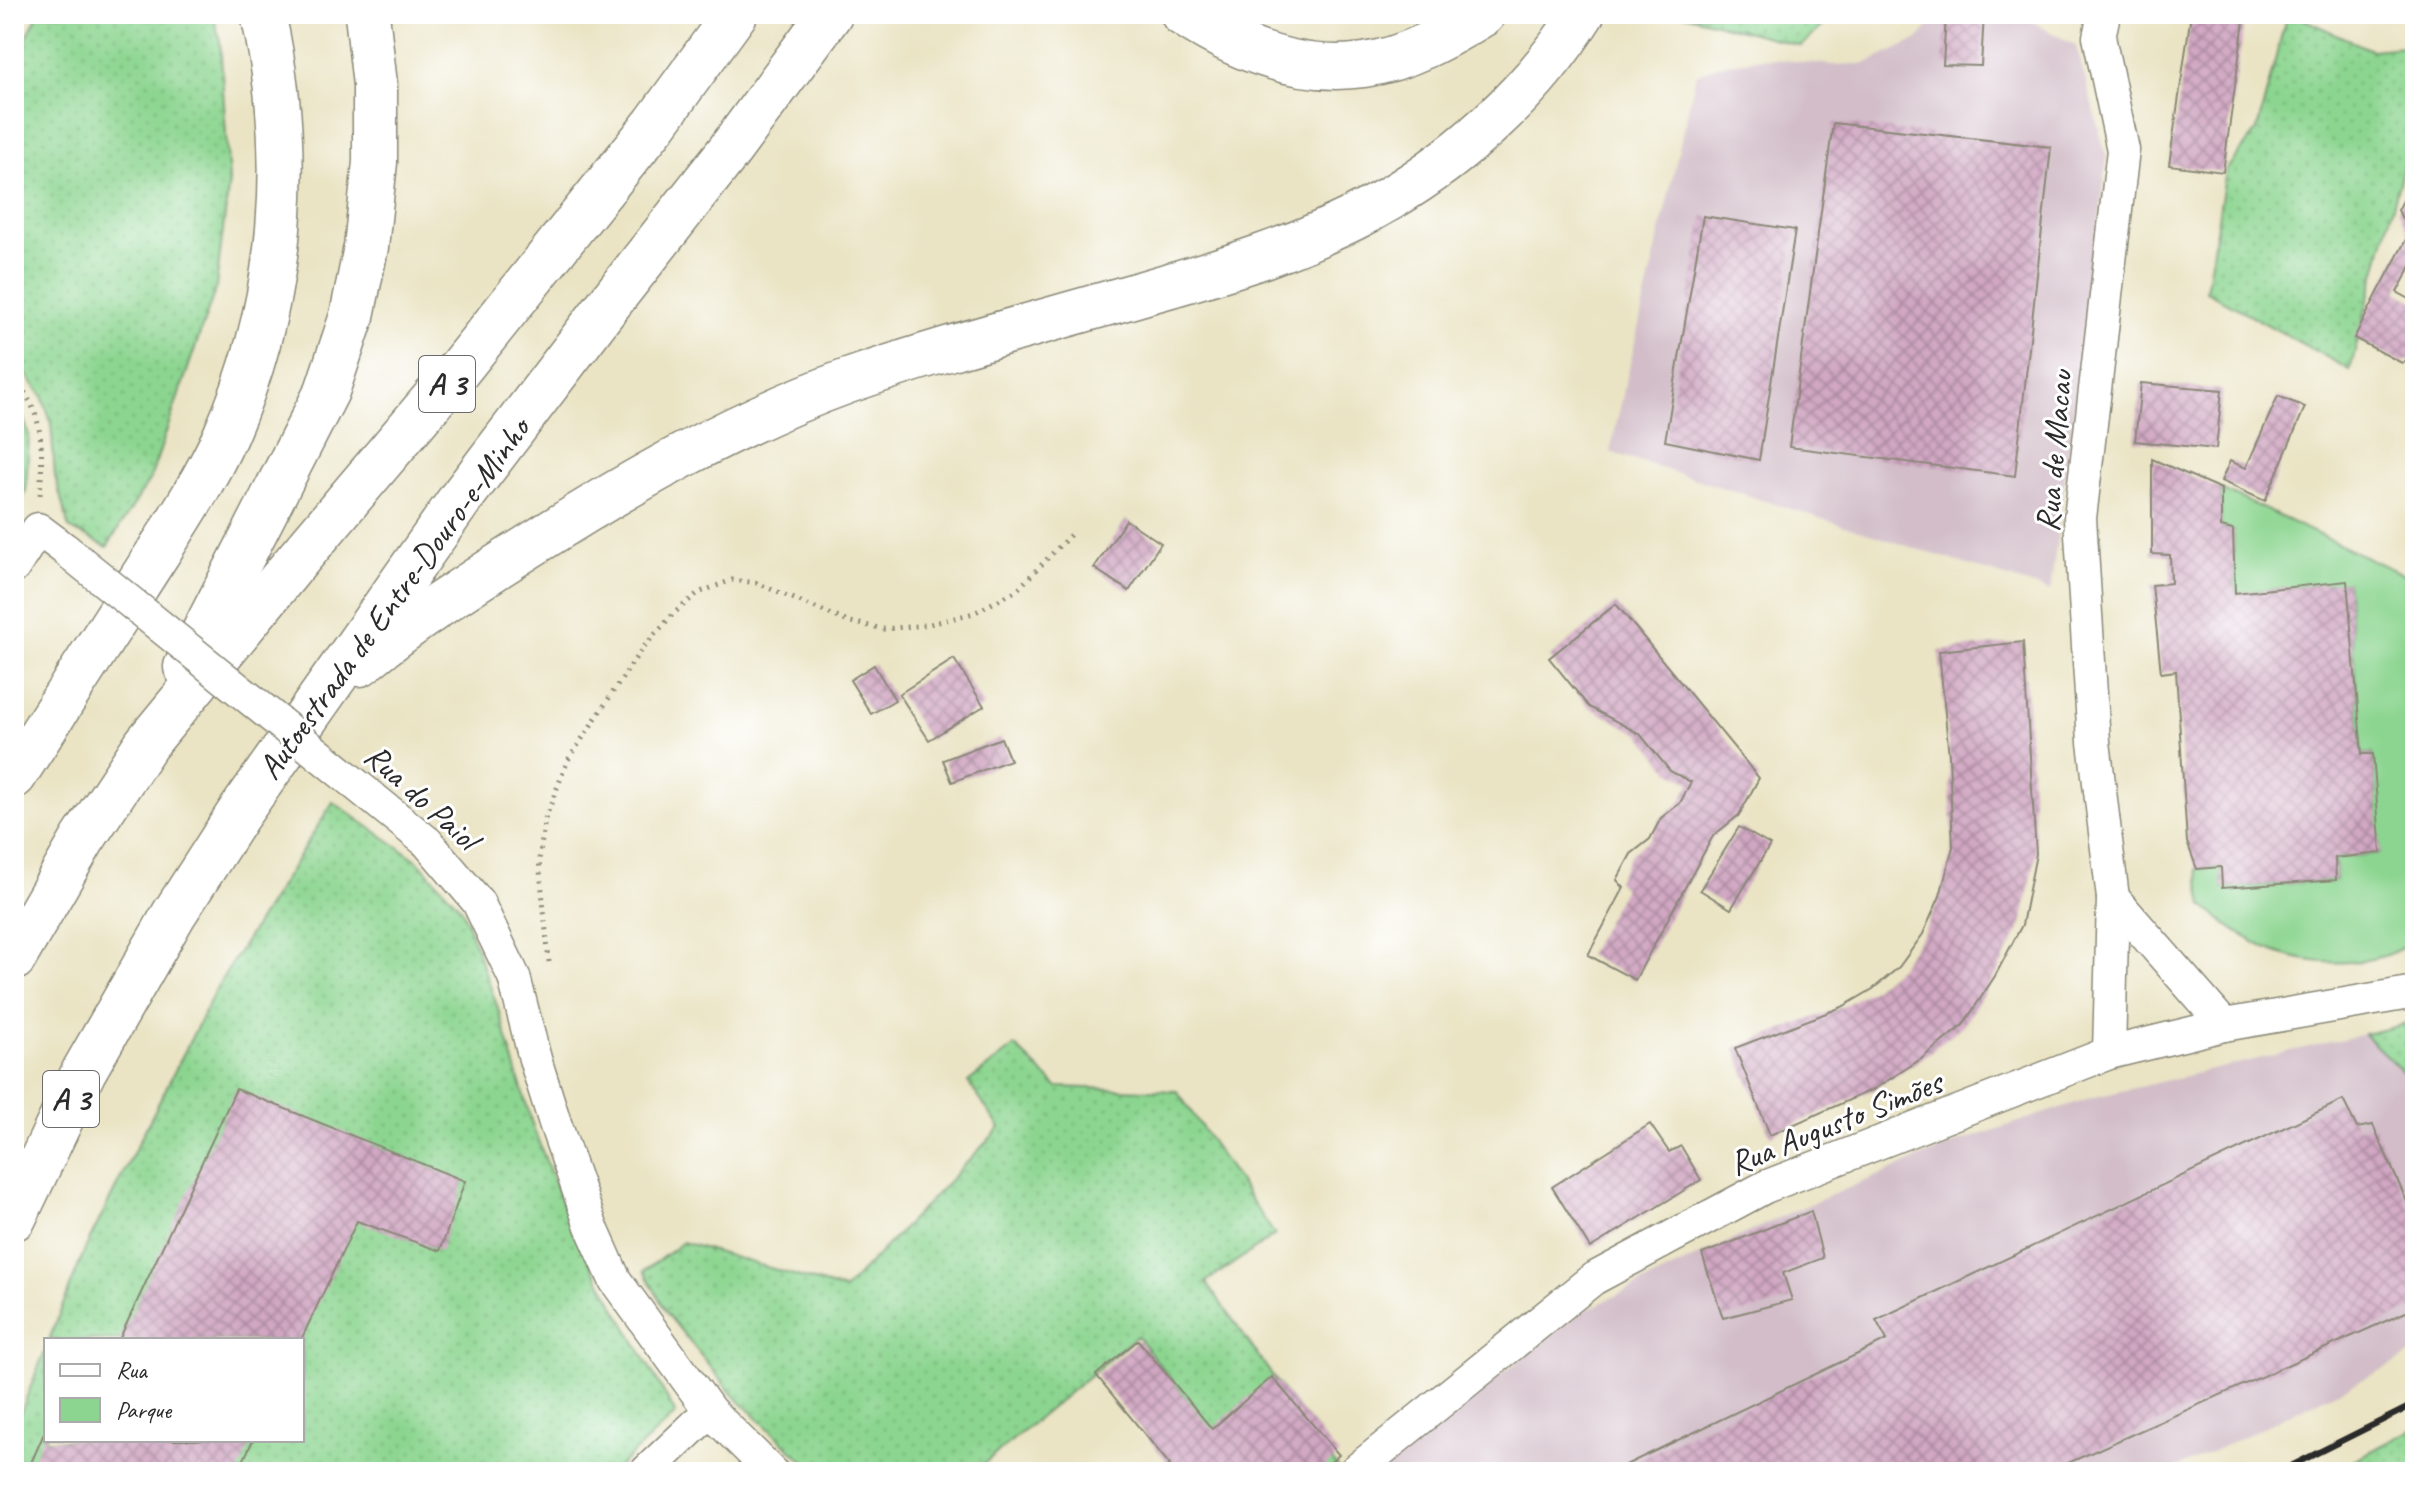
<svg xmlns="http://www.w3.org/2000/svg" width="2429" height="1486" font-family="Caveat,sans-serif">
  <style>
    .industrial { fill: #d2bdc8 }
    .grass { fill: url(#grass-dots); stroke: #5c805e; stroke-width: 2 }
    .green { fill: #8cd590; stroke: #5c805e; stroke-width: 2 }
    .building { fill: url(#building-cross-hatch) }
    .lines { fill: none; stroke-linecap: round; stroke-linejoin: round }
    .street-casing { stroke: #8a8878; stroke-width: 35 }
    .highway-casing { stroke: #8a8878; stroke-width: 47 }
    .path { stroke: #8a8878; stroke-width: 5; stroke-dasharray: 2 6; stroke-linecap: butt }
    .street { stroke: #fff; stroke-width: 32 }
    .highway { stroke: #fff; stroke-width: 44 }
    .rail { stroke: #2b2b2b; stroke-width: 6 }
    .street-bridge-casing { stroke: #8a8878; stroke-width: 35; stroke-linecap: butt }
    .street-bridge { stroke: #fff; stroke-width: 32 }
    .labels { text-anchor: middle; stroke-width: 6; stroke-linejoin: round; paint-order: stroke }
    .shield { fill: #fff; stroke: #6b6b6b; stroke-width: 2 }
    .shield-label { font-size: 32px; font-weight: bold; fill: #2b2b2b }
    .street-label { font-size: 34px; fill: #2b2b2b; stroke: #fff }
  </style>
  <defs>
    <pattern id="grass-dots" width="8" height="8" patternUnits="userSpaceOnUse" patternTransform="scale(2)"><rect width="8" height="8" fill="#8cd590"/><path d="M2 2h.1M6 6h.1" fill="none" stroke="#79b77c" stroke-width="1.8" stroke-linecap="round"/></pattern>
    <pattern id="building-cross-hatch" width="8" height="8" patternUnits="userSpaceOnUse" patternTransform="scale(2)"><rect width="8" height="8" fill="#d1a7c3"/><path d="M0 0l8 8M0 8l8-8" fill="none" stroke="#aa889f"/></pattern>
  </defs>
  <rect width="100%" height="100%" fill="#fff"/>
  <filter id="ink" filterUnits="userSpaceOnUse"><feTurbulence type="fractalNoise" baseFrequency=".0125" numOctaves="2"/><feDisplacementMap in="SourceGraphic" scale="16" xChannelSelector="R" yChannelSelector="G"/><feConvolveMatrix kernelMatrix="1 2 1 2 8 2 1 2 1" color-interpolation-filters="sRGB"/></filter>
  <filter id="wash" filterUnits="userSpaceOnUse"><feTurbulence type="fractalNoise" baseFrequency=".006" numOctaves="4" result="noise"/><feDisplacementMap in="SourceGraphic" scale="32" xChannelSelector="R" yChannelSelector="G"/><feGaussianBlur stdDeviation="1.8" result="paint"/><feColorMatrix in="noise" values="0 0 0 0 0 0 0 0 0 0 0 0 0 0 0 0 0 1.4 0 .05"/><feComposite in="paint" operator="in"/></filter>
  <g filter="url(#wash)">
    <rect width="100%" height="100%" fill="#eae4c4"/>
    <g class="industrial">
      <polygon points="1937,14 2018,14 2076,46 2107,159 2050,591 1610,452 1696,74 1720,65 1762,58 1834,65 1865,64 1919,39"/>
      <polygon points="2364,1034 2415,1084 2415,1352 2384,1369 2169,1472 1376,1472 1580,1313 1784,1215 1956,1143 2087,1099"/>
    </g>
    <g class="grass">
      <polygon points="38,14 213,14 220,41 229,181 216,287 150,479 107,547 69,528 55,476 51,422 42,396 14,358 14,64"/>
      <polygon points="1682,14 1836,14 1801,46"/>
      <polygon points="2287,14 2292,14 2371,50 2415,46 2415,157 2404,164 2350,370 2206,291 2226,170 2257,130"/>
      <polygon points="14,391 29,435 26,492 14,516"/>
      <polygon points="333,802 417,860 462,909 498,1008 533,1127 573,1232 676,1414 613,1472 14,1472 14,1429 46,1348 46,1440 302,1440 302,1340 49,1340 86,1247 218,985"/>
      <polygon points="2415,1022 2415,1084 2364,1034"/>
      <polygon points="1015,1046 1057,1087 1177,1091 1275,1235 1206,1282 1337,1467 1330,1472 1300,1472 1213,1433 1137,1336 974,1472 815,1472 734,1396 668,1315 644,1271 683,1242 844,1290 1000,1128 968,1082"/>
      <polygon points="2415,1428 2415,1472 2331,1472"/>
    </g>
    <path class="green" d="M2221,489L2415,580V938C2380,972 2300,967 2260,945C2239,935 2221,920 2203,906L2197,869L2221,867L2223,888L2336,880L2335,858L2380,853L2373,754H2362L2347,582L2235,593L2233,530L2221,527Z"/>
    <g id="blocks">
      <g class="building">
        <polygon points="1946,14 1984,14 1981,66 1943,65"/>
        <polygon points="2191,14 2245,14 2223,172 2169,165"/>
        <polygon points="1833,123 2051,147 2015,476 1789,447"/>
        <polygon points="2415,178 2415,259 2397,292 2415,302 2415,363 2408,359 2402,363 2354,338 2409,234 2398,210"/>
        <polygon points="1703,216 1795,230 1759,460 1665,441"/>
        <polygon points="2141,383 2222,390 2216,449 2135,441"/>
        <polygon points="2278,396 2305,407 2265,501 2221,481 2230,461 2246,468"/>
        <polygon points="2152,459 2221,489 2221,527 2233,530 2235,593 2347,581 2362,754 2373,754 2381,853 2335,858 2336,880 2222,888 2221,867 2197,869 2187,842 2176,671 2161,673 2152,585 2171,583 2170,555 2152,554"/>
        <polygon points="1126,520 1161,543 1129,591 1094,568"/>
        <polygon points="1616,604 1759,778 1739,815 1713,836 1635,980 1588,955 1624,888 1617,880 1631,854 1650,839 1661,818 1680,803 1691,782 1670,771 1640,734 1589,707 1549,658"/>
        <polygon points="2023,642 2036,854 2022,925 1995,976 1963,1025 1921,1059 1874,1089 1770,1135 1735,1048 1842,1007 1873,989 1899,967 1923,934 1940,896 1953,847 1949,756 1939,651"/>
        <polygon points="954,659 984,706 929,740 899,694"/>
        <polygon points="874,665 895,700 871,714 850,680"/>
        <polygon points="1001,738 1010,760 952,782 943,760"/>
        <polygon points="1739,827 1770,845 1731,909 1700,890"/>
        <polygon points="236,1089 465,1181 440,1251 357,1221 301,1340 119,1340"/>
        <polygon points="2343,1100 2357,1128 2373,1125 2415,1220 2415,1308 2048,1472 1611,1472 1887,1340 1876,1320"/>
        <polygon points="1650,1124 1669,1152 1681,1146 1701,1180 1590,1248 1552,1187"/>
        <polygon points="1811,1211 1823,1258 1783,1273 1792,1300 1723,1318 1702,1254"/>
        <polygon points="1138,1340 1212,1429 1272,1377 1339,1455 1320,1472 1161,1472 1170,1465 1096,1375"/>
        <polygon points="46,1429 46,1440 253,1440 238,1472 27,1472"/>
      </g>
    </g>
  </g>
  <g filter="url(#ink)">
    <use href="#blocks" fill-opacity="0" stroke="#8a8878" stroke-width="2"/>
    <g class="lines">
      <g class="street-casing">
        <g id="street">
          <polyline points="2104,14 2099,37 2123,150 2080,518 2094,742 2113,898 2109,1053"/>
          <polyline points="14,567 38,529 66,550"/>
          <polyline points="427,842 478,902 514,977 535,1059 555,1123 591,1226 615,1280 710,1411 772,1472"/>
          <polyline points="2113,898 2224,1025"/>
          <polyline points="646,1472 710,1411"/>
          <polyline points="1354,1472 1593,1279 1765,1187 2109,1053 2224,1025 2415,992"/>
        </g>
      </g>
      <g class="highway-casing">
        <g id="highway">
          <path d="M1183,14C1236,49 1299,74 1364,65C1407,59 1447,36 1483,14"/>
          <path d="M360,664C413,620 471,583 528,547C630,482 735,422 848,381C948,346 1052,320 1153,290C1227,269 1303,246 1371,209C1454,164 1532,94 1582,14"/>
          <polyline points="186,667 327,391 352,316 366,247 375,162 375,85 367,14"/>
          <path d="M14,776C55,713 95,650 136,587C167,538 201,489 225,436C284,303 295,154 263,14"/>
          <polyline points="14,958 83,839 146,744 299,558 459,369 655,124 735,14"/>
          <polyline points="14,1218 84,1071 174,914 237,816 461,498 608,305 729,151 830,14"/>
        </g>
      </g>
      <g class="path">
        <path d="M14,380C19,386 26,393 29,400C45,429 42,464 40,496"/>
        <polyline points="549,962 539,860 545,819 568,760 641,650 673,614 698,593 732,580 757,583 846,621 884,629 926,625 974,613 1017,590 1073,532"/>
      </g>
      <use href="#street" class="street"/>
      <use href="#highway" class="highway"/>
      <polyline class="rail" points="2279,1472 2415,1404"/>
      <g class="street-bridge-casing">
        <polyline id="street-bridge" points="66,550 427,842"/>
      </g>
      <use href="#street-bridge" class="street-bridge"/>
    </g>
  </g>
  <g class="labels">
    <g class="shield">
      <rect x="419" y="356" width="56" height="56" rx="6"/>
      <rect x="43" y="1071" width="56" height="56" rx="6"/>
    </g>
    <g class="shield-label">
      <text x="447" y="395">A 3</text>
      <text x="71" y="1110">A 3</text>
    </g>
    <g class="street-label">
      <text transform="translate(2053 451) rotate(-85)" y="12">Rua de Macau</text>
      <text transform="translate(393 598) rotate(-54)" y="12">Autoestrada de Entre-Douro-e-Minho</text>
      <text transform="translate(422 796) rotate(42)" y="12">Rua do Paiol</text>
      <text transform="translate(1835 1122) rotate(-22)" y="12">Rua Augusto Simões</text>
    </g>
  </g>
  <rect width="2429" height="1486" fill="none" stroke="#fff" stroke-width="48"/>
  <rect x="44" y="1338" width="260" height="104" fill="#ffffff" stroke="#aaaaaa" stroke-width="2"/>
  <rect x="60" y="1364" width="40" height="12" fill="#ffffff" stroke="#aaaaaa" stroke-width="2"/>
  <text x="116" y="1378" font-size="24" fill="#2b2b2b">Rua</text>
  <rect x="60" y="1398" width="40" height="24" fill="#8cd590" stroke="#aaaaaa" stroke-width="2"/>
  <text x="116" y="1418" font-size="24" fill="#2b2b2b">Parque</text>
</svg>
